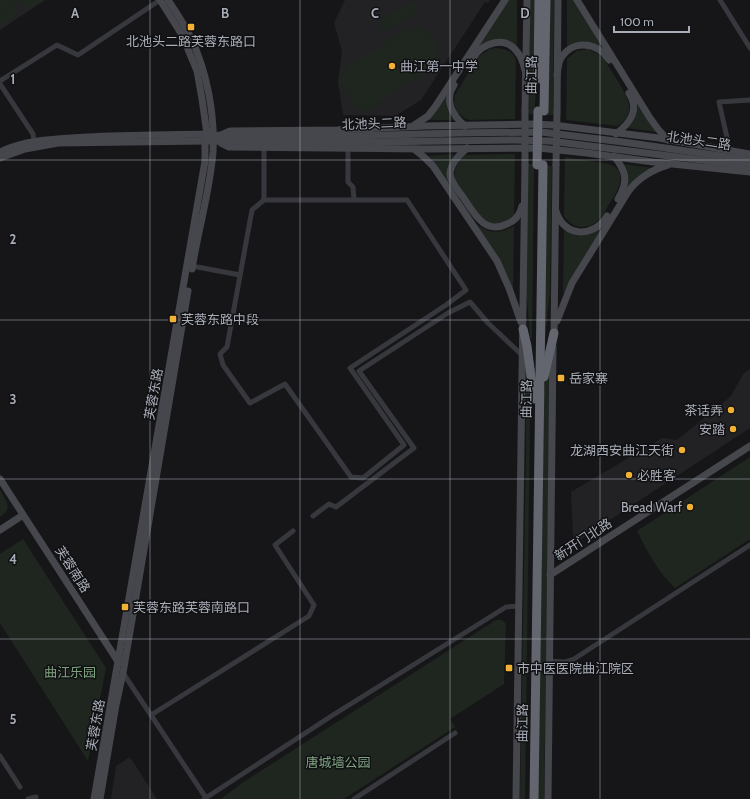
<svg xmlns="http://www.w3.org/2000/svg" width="750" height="799" font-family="Cabin,'Noto Sans SC',sans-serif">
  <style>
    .built { fill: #222225 }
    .green { fill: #1e261f }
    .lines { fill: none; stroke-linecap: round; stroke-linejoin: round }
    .street { stroke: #37383d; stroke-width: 5 }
    .secondary { stroke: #45474d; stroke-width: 7 }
    .highway { stroke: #63666e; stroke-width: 9 }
    .secondary-bridge { stroke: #45474d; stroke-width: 7 }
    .highway-bridge { stroke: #63666e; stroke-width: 9 }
    .grid { fill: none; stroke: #a8adb8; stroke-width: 1; stroke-opacity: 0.55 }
    .poi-dot { fill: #f2b134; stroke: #111113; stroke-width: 1.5 }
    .labels { text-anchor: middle; stroke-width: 3; stroke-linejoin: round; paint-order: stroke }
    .poi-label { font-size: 13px; fill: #a8adb8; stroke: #111113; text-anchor: start }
    .street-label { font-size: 13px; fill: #a8adb8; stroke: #111113 }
    .park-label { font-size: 13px; fill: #7fa381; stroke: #111113 }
    .grid-label { font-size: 13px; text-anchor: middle; font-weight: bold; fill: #a8adb8; stroke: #111113; stroke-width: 3; stroke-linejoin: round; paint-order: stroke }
  </style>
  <rect width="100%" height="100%" fill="#161618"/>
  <g class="built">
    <polygon points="0,0 45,0 0,30"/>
    <polygon points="345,0 490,0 488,3 485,2 421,100 395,116 343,115 338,82 342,51 334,23"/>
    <polygon points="750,369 750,428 578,541 573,537 571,492 662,438 677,440 731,396 743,374"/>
    <polygon points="130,757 157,799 111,799 116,766"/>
  </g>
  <g class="green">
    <polygon points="0,0 21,0 12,6 18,15 0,28 0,14 7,9 0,13"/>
    <polygon points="22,0 44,0 27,11 20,1"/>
    <polygon points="414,0 420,9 384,33 378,23"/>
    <polygon points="508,0 517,0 517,47 510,43 476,48"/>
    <polygon points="530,0 537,0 535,114 529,114"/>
    <polygon points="548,0 554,0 553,115 547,115"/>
    <polygon points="567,0 575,0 603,49 600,47 567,49"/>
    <path d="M416,28C439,33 445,54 428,70L362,113C350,96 330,84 352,64L402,32Z"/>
    <path d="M496,48C505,49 514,51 516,61L515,119L470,120L464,118L457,112L454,103L455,95L478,57L490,49Z"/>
    <path d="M588,49L598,54L604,59C609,67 614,75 619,83C628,99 637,112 618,126L566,120L567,59L577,51Z"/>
    <polygon points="447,91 455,120 428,120"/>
    <polygon points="634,98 657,132 627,128"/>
    <polygon points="454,154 448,178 450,186 427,156"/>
    <path d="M515,154L514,216L498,226L482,220L454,179C454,169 458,163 464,155Z"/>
    <path d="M565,157L609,164C631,172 616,194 608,206C605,211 603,216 599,219C588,231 573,229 564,216Z"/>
    <polygon points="528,164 534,164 532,338 530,338 526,287"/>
    <polygon points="624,164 652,168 626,190 623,165"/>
    <polygon points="546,166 552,166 550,293 545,338 544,338"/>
    <path d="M475,223C489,234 498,234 514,226L513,292Z"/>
    <polygon points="564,228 567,230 601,228 601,229 563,294"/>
    <polygon points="525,360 530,394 530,420 525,799 520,799 526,451"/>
    <polygon points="548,363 550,363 544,799 538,799 544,393"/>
    <path d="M750,457V539L675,588C658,572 648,553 637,531Z"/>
    <path d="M0,490C7,501 13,509 0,517Z"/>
    <polygon points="23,539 106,668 88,761 0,623 0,554"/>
    <polygon points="496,620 502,620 506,624 504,684 450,719 455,727 344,799 221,799 242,783"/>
  </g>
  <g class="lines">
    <g class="street">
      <polyline points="720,0 750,48"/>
      <polyline points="0,81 57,45 78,55 160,0"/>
      <polyline points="0,84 33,134 34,141"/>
      <polyline points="348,148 348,182 353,187 354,200"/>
      <polyline points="730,151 719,102 750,100"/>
      <polygon points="264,200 407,200 466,290 446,305 350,368 404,445 363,478 351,477 285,384 250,403 223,365 220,354 227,347 252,210"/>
      <polyline points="264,200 264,147"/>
      <polyline points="192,266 240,275"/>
      <polyline points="313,516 329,504 336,507 414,448 359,371 448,313 470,302 488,323 523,356"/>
      <polyline points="549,661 565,662 574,659 750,545"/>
      <polyline points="123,673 206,798"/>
      <polyline points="151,715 309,616 314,605 275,545 293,531"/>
      <polyline points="0,756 20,787"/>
      <polyline points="28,799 36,797"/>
      <polyline points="204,799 333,715 506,607 519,606"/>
      <polyline points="354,799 455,733"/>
    </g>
    <g class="secondary">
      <path d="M168,0C176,12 184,24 190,36C207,71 215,114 213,152C210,191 198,230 192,269"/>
      <polyline points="577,0 650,118 658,129 668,140"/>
      <path d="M473,58C483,42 506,35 518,53C523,59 524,67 526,74"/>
      <path d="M557,75C558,70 558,65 560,60C571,39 597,41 609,60"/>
      <path d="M454,85C444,100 452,115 465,126"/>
      <polyline points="525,111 527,0"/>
      <polyline points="557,112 558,0"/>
      <polyline points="413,126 428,116 435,107 505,0"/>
      <path d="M616,134C630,123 640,110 629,93"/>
      <polyline points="221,135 230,131 337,130 424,126 534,124 553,125 659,138 750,154"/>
      <polyline points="221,143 229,147 426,149 539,148 587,153 653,162 750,172"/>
      <path d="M467,148C460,154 451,163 450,173C450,182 458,190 463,197C474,213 484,235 507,224C515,221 520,215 522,206"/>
      <polyline points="414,149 424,157 433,166 497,261 509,288 521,322"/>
      <path d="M0,152C27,139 58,139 87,137C127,135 167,135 207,134L213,135L350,136L458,133L541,132L623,142L750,160"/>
      <path d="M614,156C626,171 629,181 618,199"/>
      <polyline points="0,158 25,149 58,143 205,141 372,142 515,140 550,141 750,166"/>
      <path d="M556,211C564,238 594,238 607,216"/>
      <path d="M557,321L572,283L628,192C637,179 653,169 668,165"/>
      <polyline points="554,337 556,165"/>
      <polyline points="0,479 119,663"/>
      <polyline points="0,530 23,515"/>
      <polyline points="550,575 750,446"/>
      <polyline points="94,799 205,161 205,141 207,134 202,99 197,71 182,35 160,0"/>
      <polyline points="100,799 116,705 123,673 188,291"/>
      <polyline points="516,799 525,165"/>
      <polyline points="548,799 553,347"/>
    </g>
    <g class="highway">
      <polyline points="538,79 539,0"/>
      <polyline points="544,111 546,0"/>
      <polyline points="523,329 527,346 534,399"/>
      <polyline points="544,377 554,333"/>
      <polyline points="534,799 543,165"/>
    </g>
    <g class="secondary-bridge">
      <polyline points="525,165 525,111"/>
      <polyline points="556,165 557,112"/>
    </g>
    <polyline class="highway-bridge" points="537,165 538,111"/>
  </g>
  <path class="grid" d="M150,0V799M300,0V799M450,0V799M600,0V799M0,160H750M0,320H750M0,479H750M0,639H750"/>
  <g class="poi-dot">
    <rect x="187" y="23" width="8" height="8" rx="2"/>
    <circle cx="392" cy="66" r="4"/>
    <rect x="169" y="315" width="8" height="8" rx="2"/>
    <rect x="557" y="374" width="8" height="8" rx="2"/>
    <circle cx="731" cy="410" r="4"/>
    <circle cx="733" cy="429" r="4"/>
    <circle cx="682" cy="450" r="4"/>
    <circle cx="629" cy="475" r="4"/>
    <circle cx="690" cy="507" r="4"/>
    <rect x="121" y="603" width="8" height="8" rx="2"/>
    <rect x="505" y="664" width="8" height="8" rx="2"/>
  </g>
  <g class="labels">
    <g class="poi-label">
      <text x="191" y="46" text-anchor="middle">北池头二路芙蓉东路口</text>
      <text x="400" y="71">曲江第一中学</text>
      <text x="181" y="324">芙蓉东路中段</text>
      <text x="569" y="383">岳家寨</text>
      <text x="723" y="415" text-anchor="end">茶话弄</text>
      <text x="725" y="434" text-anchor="end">安踏</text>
      <text x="674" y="455" text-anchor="end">龙湖西安曲江天街</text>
      <text x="637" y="480">必胜客</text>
      <text x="682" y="512" text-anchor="end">Bread Warf</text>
      <text x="133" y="612">芙蓉东路芙蓉南路口</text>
      <text x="517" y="673">市中医医院曲江院区</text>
    </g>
    <g class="street-label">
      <text transform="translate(531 75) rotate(-89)" y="5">曲江路</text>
      <text transform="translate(374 123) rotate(-2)" y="5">北池头二路</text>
      <text transform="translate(699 140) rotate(8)" y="5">北池头二路</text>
      <text transform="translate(153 394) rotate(-80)" y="5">芙蓉东路</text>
      <text transform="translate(526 399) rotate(-89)" y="5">曲江路</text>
      <text transform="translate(583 539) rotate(-33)" y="5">新开门北路</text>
      <text transform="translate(73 569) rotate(57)" y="5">芙蓉南路</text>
      <text transform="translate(522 723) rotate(-89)" y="5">曲江路</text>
      <text transform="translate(95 725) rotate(-80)" y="5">芙蓉东路</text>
    </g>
    <g class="park-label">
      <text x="70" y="677">曲江乐园</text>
      <text x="338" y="767">唐城墙公园</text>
    </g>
  </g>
  <g class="grid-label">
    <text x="75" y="18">A</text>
    <text x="225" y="18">B</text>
    <text x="375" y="18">C</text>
    <text x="525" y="18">D</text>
    <text x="13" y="84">1</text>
    <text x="13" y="244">2</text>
    <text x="13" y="404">3</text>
    <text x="13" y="564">4</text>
    <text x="13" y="724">5</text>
  </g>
  <path d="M614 26v6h75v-6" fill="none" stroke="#a8adb8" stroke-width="2"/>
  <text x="620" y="26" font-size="12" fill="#a8adb8" stroke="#111113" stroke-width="3" paint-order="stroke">100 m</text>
</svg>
